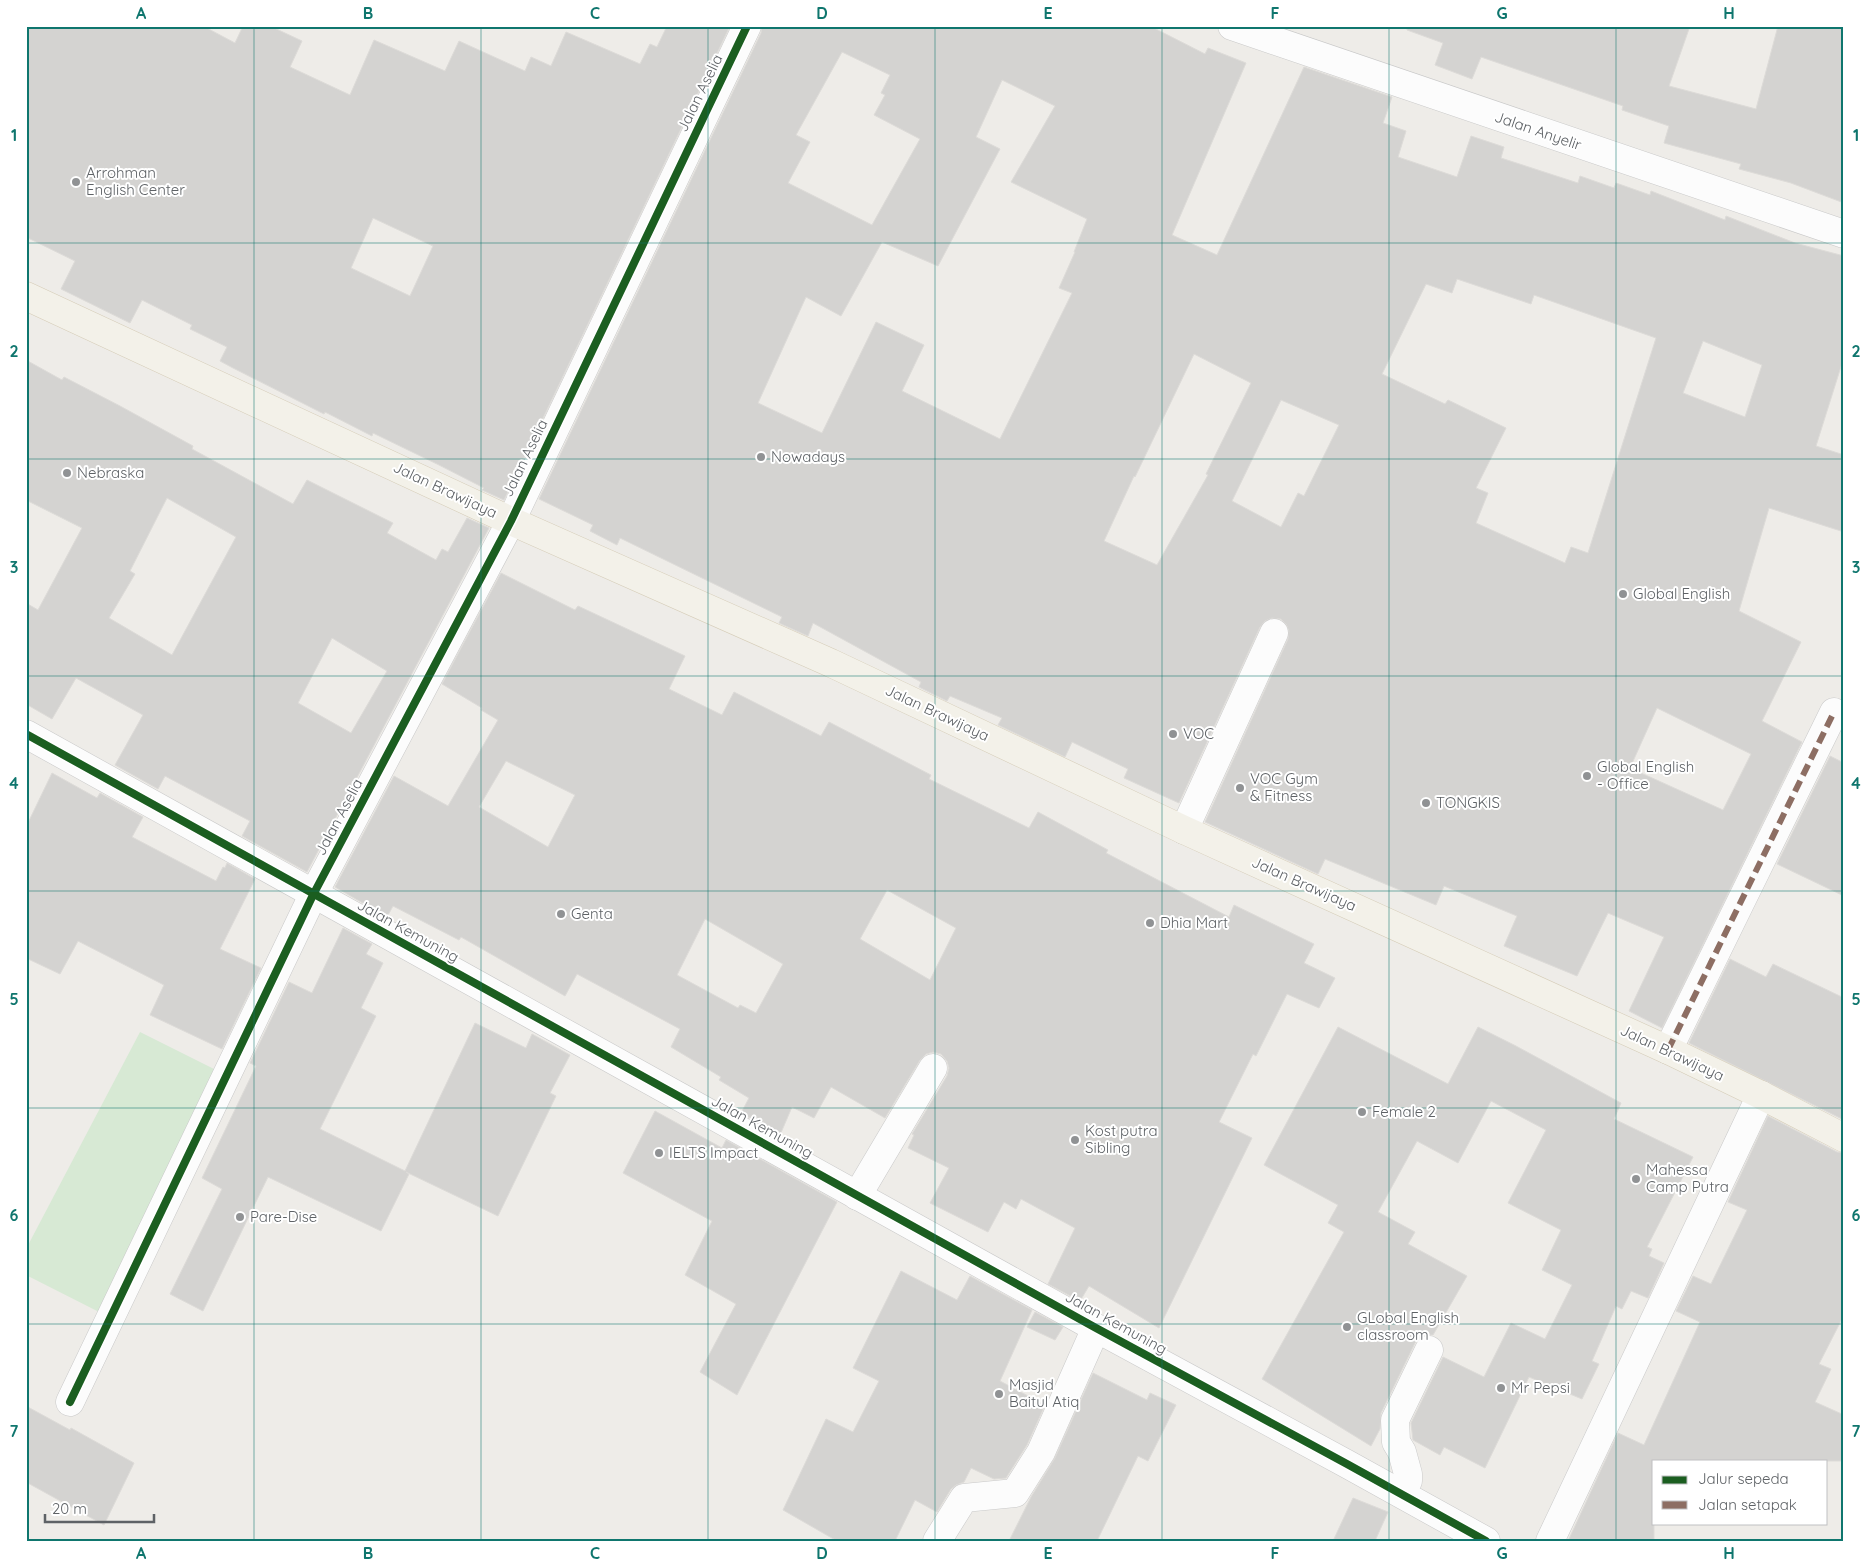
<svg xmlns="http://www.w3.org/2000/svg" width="1870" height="1567" font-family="Quicksand,sans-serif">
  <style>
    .green { fill: #d7e9d4 }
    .building { fill: #d4d3d1; stroke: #dddbd8; fill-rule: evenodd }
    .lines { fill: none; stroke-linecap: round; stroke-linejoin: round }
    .minor-casing { stroke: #c9c9c9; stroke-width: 29 }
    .major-casing { stroke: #d5ccb7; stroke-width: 29 }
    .minor { stroke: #fcfcfc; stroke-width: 28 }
    .major { stroke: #f3f1e9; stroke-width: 28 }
    .quiet { stroke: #8d6e63; stroke-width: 6; stroke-dasharray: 12 6; stroke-linecap: butt }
    .cycleway-casing { stroke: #fff; stroke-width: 11 }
    .cycleway { stroke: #1b5e20; stroke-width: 8 }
    .grid { fill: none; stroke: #0f766e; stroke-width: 1; stroke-opacity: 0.55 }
    .poi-dot { fill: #909294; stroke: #fff; stroke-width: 2 }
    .labels { text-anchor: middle; stroke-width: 4; stroke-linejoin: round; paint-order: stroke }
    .street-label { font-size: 15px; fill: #5e6266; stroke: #fff }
    .poi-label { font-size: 15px; fill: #5e6266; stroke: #fff; text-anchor: start }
    .neatline { fill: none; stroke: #0f766e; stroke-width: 2 }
    .grid-label { font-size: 16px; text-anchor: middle; font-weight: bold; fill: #0f766e }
  </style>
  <rect width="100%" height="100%" fill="#eeece8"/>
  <polygon class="green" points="140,1032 222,1073 103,1314 26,1275 26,1249"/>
  <g class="building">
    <path d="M26,26H203L235,43L243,26H270L302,41L290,67L350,95L374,40L445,71L459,41L525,71L531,57L551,66L566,32L640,64L650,44L657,47L667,26H730L504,500L482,490L484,488L439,465L373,433L372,436L325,412L324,414L233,368L220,361L227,347L190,329L192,325L142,300L130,323L61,289L75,261L26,237ZM373,218L433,246L410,296L351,268Z"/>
    <path d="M762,26H1150L1205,54L1208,48L1246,63L1172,235L1217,255L1304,67L1392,97L1383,123L1406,131L1398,157L1457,177L1471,136L1504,147L1501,158L1578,183L1580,176L1614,188L1616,183L1650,195L1651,191L1725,220L1726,216L1795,243L1844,256V357L1816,446L1844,455V532L1769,508L1739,611L1801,642L1762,721L1802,742L1662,1028L1629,1011L1664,937L1608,913L1577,976L1504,946L1517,916L1444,886L1436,905L1325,859L1318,874L1205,822L1288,639L1289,631L1286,624L1281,619L1272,618L1265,621L1260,627L1179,803L1124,778L1128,769L1072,742L1065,757L998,725L1002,718L950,696L947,701L919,687L921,682L813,623L808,636L779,623L782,617L620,538L617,545L590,531L593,525L539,499L761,33ZM842,52L890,75L881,93L885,95L874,115L920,139L872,225L788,183L810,142L796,135ZM1002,80L1055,106L1011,182L1087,219L1074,252H1075L1059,288L1072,293L1000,439L902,391L924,345L876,322L822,433L758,403L806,297L841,316L882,242L938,266L1000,149L976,137ZM1457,279L1531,304L1534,295L1656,338L1588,553L1571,547L1565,563L1476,523L1488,493L1476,488L1506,428L1448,400L1445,404L1382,374L1426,284L1452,293ZM1703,341L1762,365L1745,417L1683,393ZM1194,354L1251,383L1206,474L1208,475L1157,565L1104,541L1134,476L1135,477ZM1281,400L1339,425L1304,496L1298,493L1281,527L1232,501ZM1657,708L1751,754L1723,810L1630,768Z"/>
    <polygon points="1407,26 1690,26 1669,86 1756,109 1778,26 1844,26 1844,203 1791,183 1739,169 1741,164 1664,143 1669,126 1622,110 1623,106 1481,57 1472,79 1435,65 1443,43 1407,30"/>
    <path d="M26,360L62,380L64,377L120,406L193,446L192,449L293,504L307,480L393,523L387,533L436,560L442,549L448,552L467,518L489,528L307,872L242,836L250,821L165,776L158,789L115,765L143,715L76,678L52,719L26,704V603L38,610L82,528L26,500ZM167,498L236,537L172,655L109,618L135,574L130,571ZM332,638L387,671L351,733L298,703Z"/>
    <path d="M501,573L575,610L578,606L685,656L669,689L722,715L734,692L821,736L829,722L931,775L929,779L1029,828L1038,812L1108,850L1106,853L1229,917L1234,905L1314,944L1304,963L1335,978L1319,1008L1287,994L1256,1056L1253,1054L1219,1122L1252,1138L1159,1328L1089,1286L1080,1301L1048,1284L1075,1228L1021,1199L1016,1209L1004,1202L988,1232L930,1203L949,1168L908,1148L914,1135L912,1134L947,1076L949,1068L947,1061L941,1054L933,1052L926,1054L920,1060L885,1118L831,1087L814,1118L792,1107L780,1135L741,1113L749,1098L719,1080L721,1077L671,1047L680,1029L577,974L565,996L461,937L459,940L393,906L387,917L335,887L394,776L448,806L498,720L481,710L482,708L442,684ZM506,761L575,795L548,847L479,807ZM887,890L956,928L930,980L860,939ZM705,919L783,964L756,1013L740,1005L738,1008L677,975Z"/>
    <polygon points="1830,756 1844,763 1844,896 1777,864"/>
    <polygon points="52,773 97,798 100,793 143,817 132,837 216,881 223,867 225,868 227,863 255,879 220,949 261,968 222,1049 150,1015 164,985 78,941 60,974 26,958 26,827"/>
    <polygon points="343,928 372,944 366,954 383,963 361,1008 376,1016 320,1129 405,1171 475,1023 526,1048 532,1034 570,1055 550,1093 556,1096 498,1216 406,1172 409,1174 381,1231 268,1177 203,1311 170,1294 222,1189 202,1178 256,1066 250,1063 289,982 312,993"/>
    <polygon points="1730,959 1766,977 1773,964 1844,998 1844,1120 1689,1043"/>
    <polygon points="1338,1027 1448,1084 1478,1027 1516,1046 1621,1103 1614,1119 1693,1157 1647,1247 1652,1249 1649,1256 1664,1263 1648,1298 1631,1291 1622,1309 1616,1306 1592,1361 1599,1364 1582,1399 1529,1377 1485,1468 1444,1447 1440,1455 1413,1440 1411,1423 1443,1357 1484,1377 1511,1323 1545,1339 1572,1285 1542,1270 1561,1230 1508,1203 1546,1130 1491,1101 1458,1163 1417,1141 1378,1212 1415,1232 1408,1244 1467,1276 1433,1335 1427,1335 1421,1337 1415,1343 1381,1413 1380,1429 1371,1446 1262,1379 1344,1232 1328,1223 1338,1205 1264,1165"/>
    <polygon points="655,1111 722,1148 726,1140 837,1202 737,1395 700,1372 736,1304 685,1275 712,1221 623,1173"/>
    <polygon points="1768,1116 1837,1152 1844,1153 1844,1315 1819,1364 1831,1369 1815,1402 1844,1415 1844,1461 1654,1461 1654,1541 1568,1541 1618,1433 1644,1445 1700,1322 1676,1311 1693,1276 1711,1284 1747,1210 1728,1202"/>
    <polygon points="901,1271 957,1300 970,1276 1032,1310 1000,1381 1045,1405 1027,1445 1006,1478 994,1479 971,1468 964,1482 956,1485 951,1489 937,1512 915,1500 895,1541 837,1541 783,1510 826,1419 853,1432 879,1381 853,1368"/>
    <polygon points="1035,1312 1063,1327 1055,1340 1027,1327"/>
    <polygon points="1093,1373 1147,1400 1150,1393 1176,1405 1148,1461 1138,1456 1097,1541 1009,1541 1031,1497 1055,1458"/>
    <polygon points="26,1406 70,1430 71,1428 134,1463 104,1525 26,1482"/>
    <polygon points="1353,1498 1388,1512 1375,1541 1333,1541"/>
  </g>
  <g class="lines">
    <g class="minor-casing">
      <g id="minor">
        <polyline points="1232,26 1844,234"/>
        <polyline points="26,734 1096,1328 1347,1464 1486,1541"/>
        <polyline points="1184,830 1274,633"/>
        <polyline points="1668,1050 1834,712"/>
        <polyline points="857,1196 933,1068"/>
        <polyline points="70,1402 313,895 511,521 747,26"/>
        <polyline points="1402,1493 1408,1481 1408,1474 1402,1452 1396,1442 1395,1420 1429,1350"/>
        <polyline points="937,1541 964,1498 1015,1493 1041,1452 1096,1328"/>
        <polyline points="1550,1541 1761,1095"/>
      </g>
    </g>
    <g class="major-casing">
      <polyline id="major" points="26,296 511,521 831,663 1184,830 1668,1050 1761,1095 1844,1138"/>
    </g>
    <use href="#minor" class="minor"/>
    <use href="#major" class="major"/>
    <polyline class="quiet" points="1668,1050 1834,712"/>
    <g class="cycleway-casing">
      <g id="cycleway">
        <polyline points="26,734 1096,1328 1347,1464 1486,1541"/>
        <polyline points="70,1402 313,895 511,521 747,26"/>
      </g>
    </g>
    <use href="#cycleway" class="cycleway"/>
  </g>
  <path class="grid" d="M254,26V1541M481,26V1541M708,26V1541M935,26V1541M1162,26V1541M1389,26V1541M1616,26V1541M26,243H1844M26,459H1844M26,676H1844M26,891H1844M26,1108H1844M26,1324H1844"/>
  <g class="poi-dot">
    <circle cx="76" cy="182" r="5"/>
    <circle cx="761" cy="457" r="5"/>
    <circle cx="67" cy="473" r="5"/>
    <circle cx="1623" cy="594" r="5"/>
    <circle cx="1173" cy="734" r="5"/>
    <circle cx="1587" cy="776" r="5"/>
    <circle cx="1240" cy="788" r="5"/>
    <circle cx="1426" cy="803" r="5"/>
    <circle cx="561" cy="914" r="5"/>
    <circle cx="1150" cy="923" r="5"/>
    <circle cx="1362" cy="1112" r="5"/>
    <circle cx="1075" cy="1140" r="5"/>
    <circle cx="659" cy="1153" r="5"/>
    <circle cx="1636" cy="1179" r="5"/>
    <circle cx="240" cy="1217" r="5"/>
    <circle cx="1347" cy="1327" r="5"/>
    <circle cx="1501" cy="1388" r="5"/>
    <circle cx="999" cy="1394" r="5"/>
  </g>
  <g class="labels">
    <g class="street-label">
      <text transform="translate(700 93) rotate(-64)" y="5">Jalan Aselia</text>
      <text transform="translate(1538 131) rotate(19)" y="5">Jalan Anyelir</text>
      <text transform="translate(525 458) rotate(-64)" y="5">Jalan Aselia</text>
      <text transform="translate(445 490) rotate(25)" y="5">Jalan Brawijaya</text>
      <text transform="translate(937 713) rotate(25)" y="5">Jalan Brawijaya</text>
      <text transform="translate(339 817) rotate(-62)" y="5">Jalan Aselia</text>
      <text transform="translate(1304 884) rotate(24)" y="5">Jalan Brawijaya</text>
      <text transform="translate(408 931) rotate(29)" y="5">Jalan Kemuning</text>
      <text transform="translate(1672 1053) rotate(25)" y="5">Jalan Brawijaya</text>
      <text transform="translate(762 1127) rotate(29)" y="5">Jalan Kemuning</text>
      <text transform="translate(1116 1323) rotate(29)" y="5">Jalan Kemuning</text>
    </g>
    <g class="poi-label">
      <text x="86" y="178">Arrohman<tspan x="86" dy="17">English Center</tspan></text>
      <text x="771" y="462">Nowadays</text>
      <text x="77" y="478">Nebraska</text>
      <text x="1633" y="599">Global English</text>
      <text x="1183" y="739">VOC</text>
      <text x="1597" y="772">Global English<tspan x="1597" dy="17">- Office</tspan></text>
      <text x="1250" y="784">VOC Gym<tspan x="1250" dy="17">&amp; Fitness</tspan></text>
      <text x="1436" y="808">TONGKIS</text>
      <text x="571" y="919">Genta</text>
      <text x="1160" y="928">Dhia Mart</text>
      <text x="1372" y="1117">Female 2</text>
      <text x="1085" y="1136">Kost putra<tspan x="1085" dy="17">Sibling</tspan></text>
      <text x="669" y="1158">IELTS Impact</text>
      <text x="1646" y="1175">Mahessa<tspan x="1646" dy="17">Camp Putra</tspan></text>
      <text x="250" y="1222">Pare-Dise</text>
      <text x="1357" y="1323">GLobal English<tspan x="1357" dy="17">classroom</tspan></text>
      <text x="1009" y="1390">Masjid<tspan x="1009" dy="17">Baitul Atiq</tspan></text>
      <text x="1511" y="1393">Mr Pepsi</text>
    </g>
  </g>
  <rect width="1870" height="1567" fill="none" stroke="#ffffff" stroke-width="55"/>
  <rect x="1652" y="1460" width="175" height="65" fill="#ffffff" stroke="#bfc0c2"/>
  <rect x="1662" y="1476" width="25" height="8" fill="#1b5e20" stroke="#bfc0c2"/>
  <text x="1698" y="1484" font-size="15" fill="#5e6266">Jalur sepeda</text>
  <rect x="1662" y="1501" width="25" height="8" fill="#8d6e63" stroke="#bfc0c2"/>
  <text x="1698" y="1510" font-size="15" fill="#5e6266">Jalan setapak</text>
  <path d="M45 1514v8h109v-8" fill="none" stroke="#5e6266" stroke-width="2.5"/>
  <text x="52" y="1514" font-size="15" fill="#5e6266" stroke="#ffffff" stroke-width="4" paint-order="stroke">20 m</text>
  <rect x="28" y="28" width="1814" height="1512" class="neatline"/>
  <g class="grid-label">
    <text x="141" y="19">A</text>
    <text x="368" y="19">B</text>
    <text x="595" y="19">C</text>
    <text x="822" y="19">D</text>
    <text x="1048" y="19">E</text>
    <text x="1275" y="19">F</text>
    <text x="1502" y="19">G</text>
    <text x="1729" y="19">H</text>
    <text x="14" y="141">1</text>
    <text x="1856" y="141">1</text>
    <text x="14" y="357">2</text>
    <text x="1856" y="357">2</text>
    <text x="14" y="573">3</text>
    <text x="1856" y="573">3</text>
    <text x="14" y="789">4</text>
    <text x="1856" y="789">4</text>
    <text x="14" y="1005">5</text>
    <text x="1856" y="1005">5</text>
    <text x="14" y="1221">6</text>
    <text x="1856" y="1221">6</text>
    <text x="14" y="1437">7</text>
    <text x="1856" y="1437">7</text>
    <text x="141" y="1559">A</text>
    <text x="368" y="1559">B</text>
    <text x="595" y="1559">C</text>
    <text x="822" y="1559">D</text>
    <text x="1048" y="1559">E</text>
    <text x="1275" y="1559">F</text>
    <text x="1502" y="1559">G</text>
    <text x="1729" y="1559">H</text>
  </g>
</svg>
